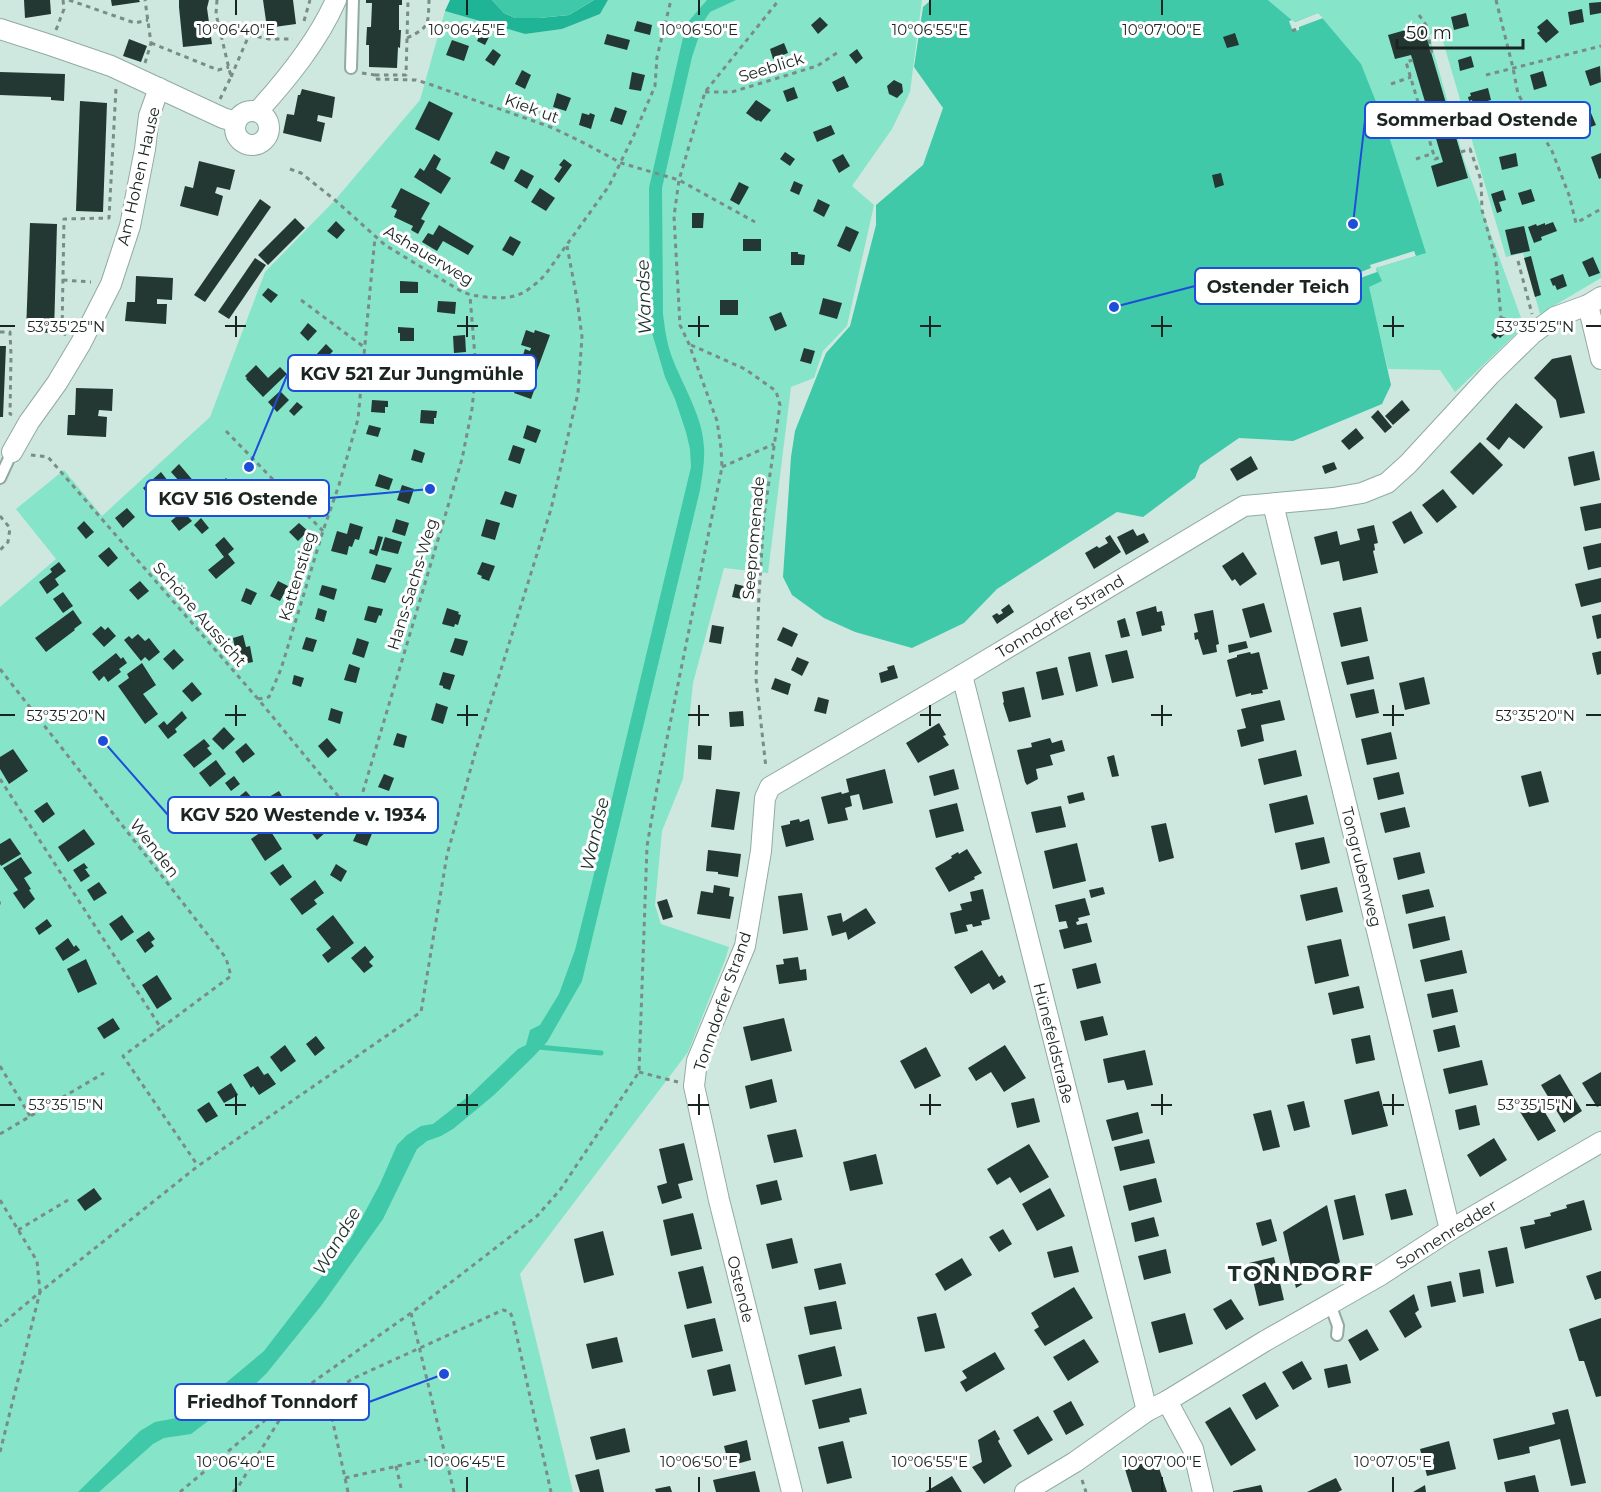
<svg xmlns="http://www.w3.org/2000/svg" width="1601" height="1492" font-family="Montserrat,sans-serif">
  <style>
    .green { fill: #86e4c9 }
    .forest { fill: #1eb495 }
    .water { fill: #3fc9a8 }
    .pier { fill: #cee8df }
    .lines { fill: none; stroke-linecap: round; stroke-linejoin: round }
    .stream { stroke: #3fc9a8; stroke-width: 5 }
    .building { fill: #233832 }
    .lane-casing { stroke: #91aaa2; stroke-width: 14 }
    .street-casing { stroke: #91aaa2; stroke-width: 22 }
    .path { stroke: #798c85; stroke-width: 3; stroke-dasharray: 4.5 4.5; stroke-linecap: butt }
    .lane { stroke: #fff; stroke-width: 10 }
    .street { stroke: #fff; stroke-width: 20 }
    .ticks { fill: none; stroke: #1a2421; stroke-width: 2 }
    .labels { text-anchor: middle; stroke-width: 6; stroke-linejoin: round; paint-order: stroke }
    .street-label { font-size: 16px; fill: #1a2421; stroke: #fff }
    .water-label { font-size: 18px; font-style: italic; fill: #1d342d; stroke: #fff }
    .district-label { font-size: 22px; font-weight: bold; letter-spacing: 1.5px; fill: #1b302a; stroke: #fff }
    .ticks-label { font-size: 15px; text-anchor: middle; fill: #1a2421; stroke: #fff; stroke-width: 6; stroke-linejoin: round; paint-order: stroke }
    .leader { fill: none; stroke: #1d4ed8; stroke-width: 2 }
    .callout-dot { fill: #1d4ed8; stroke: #fff; stroke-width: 2 }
    .callout { fill: #fff; stroke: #1d4ed8; stroke-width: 2 }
    .callout-label { font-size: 18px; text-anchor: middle; font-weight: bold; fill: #1a2421 }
  </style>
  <rect width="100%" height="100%" fill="#cee8df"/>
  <g class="green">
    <polygon points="608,0 922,0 910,92 892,129 852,186 874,205 847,326 823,351 814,378 791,387 768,573 724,568 693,683 683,779 662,831 655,905 661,924 729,947 725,960 688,1052 520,1274 573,1492 0,1492 0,607 56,559 16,509 64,470 102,516 210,417 265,272 335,200 420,100 445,11 525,34 562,29 600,14"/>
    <polygon points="1268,0 1601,0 1601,278 1540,314 1523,253 1506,257 1440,31 1429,35 1464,160 1524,326 1455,392 1440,370 1388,369 1368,287 1289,18"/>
  </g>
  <polygon class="forest" points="450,0 492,0 504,13 515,18 539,18 569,15 594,0 608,0 600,14 562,29 525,34 445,11"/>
  <g class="water">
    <polygon points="492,0 594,0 569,15 539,18 515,18 504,13"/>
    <path d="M707,0H736L710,12L704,21L692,57L662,188L663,314C665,330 667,345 673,360C684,388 703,417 704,448C705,462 702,476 700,490L582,981L547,1042L533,1057L494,1095L453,1129L441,1136L427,1141L417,1149L383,1219L321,1306L266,1374L249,1390L191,1434L164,1438L153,1444L99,1492H78L140,1431L155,1422L182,1417L197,1407L264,1351L351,1238L380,1184L397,1145L407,1135L421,1126L433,1124L470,1095L518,1049L526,1045L530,1030L540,1025L559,994L575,950L592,882L691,467L690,449L686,432L675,399L665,377L650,326L649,188L684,33L688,22Z"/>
    <polygon points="931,0 1268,0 1294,22 1318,13 1361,64 1386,127 1426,253 1376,268 1382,281 1369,287 1391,385 1382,404 1293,441 1239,438 1200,465 1195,478 1143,517 1117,512 997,589 964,623 912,648 855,632 824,618 792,595 783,577 791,457 795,431 826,353 850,326 876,225 876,205 923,165 943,108 914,67 923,7"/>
  </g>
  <g class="pier">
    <polygon points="1318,13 1323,18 1299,27 1299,30 1296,31 1295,28 1292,29 1289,21 1292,20 1295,22"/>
    <polygon points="1414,251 1416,256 1376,268 1377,272 1321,292 1320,288 1371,268 1370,265"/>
  </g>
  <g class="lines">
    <polyline class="stream" points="538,1047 601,1053"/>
  </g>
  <g class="building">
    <polygon points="24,0 50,0 51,14 25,18"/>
    <polygon points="111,0 139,0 140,2 112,6"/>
    <polygon points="179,0 209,0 207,8 212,44 183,47 179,7"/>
    <polygon points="263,0 293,0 296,24 267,28"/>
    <polygon points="366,0 402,0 402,5 399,5 399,30 401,30 400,48 398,47 397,68 369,67 369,45 366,45 367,27 371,27 372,3 366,3"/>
    <polygon points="1601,2 1601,13 1590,15 1589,3"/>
    <polygon points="1582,9 1584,22 1570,25 1568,12"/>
    <polygon points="1466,13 1469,26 1454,30 1451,17"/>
    <polygon points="820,17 828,25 818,34 811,25"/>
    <polygon points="1547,19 1559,32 1546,43 1537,33 1540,31 1537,27"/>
    <polygon points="637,21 652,25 650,35 634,31"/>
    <polygon points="1423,25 1468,178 1437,187 1431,166 1443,162 1411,55 1395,59 1388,35"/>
    <polygon points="483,29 491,33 485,45 477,41"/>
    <polygon points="1235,33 1239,45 1227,48 1223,37"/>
    <polygon points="607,34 630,40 627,50 604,44"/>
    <polygon points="129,39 147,46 141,62 123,56"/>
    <polygon points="452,40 469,46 464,61 446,55"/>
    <polygon points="784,43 788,53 773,59 770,49"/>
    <polygon points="493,49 501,55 494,66 485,60"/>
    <polygon points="857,49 863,58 856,64 849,55"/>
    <polygon points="1471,56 1474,67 1460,71 1458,60"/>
    <polygon points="1600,66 1601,82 1590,86 1585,71"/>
    <polygon points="522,70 531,75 525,89 515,84"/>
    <polygon points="1543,71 1547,86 1534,90 1530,75"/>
    <polygon points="0,72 65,74 64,101 51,100 51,97 0,95"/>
    <polygon points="632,72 645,75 641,91 629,89"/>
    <polygon points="844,76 849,87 837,92 832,82"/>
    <polygon points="894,80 902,84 903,92 897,98 889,94 887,86"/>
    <polygon points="794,87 798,98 787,102 783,91"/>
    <polygon points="1488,88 1491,100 1473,105 1472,100 1469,101 1468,97 1471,96 1470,93"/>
    <polygon points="302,89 335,97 332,118 318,115 317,121 325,123 321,142 283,133 287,114 294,115 298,95 300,95"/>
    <polygon points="557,93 571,98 566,111 553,107"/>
    <polygon points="756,100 771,110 761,122 758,120 757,121 746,113"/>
    <polygon points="80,101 107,103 103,212 76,211"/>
    <polygon points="429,101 453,113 439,141 415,129"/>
    <polygon points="615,107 627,111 622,125 610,121"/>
    <polygon points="582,113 589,115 590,113 595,115 591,129 579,125"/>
    <polygon points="1591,113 1596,125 1580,131 1575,119"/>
    <polygon points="831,125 835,134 817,142 813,132"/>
    <polygon points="496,151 510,157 504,170 490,163"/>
    <polygon points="785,152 795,159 790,166 780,159"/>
    <polygon points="1516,153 1518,166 1502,170 1499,157"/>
    <polygon points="1601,153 1601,178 1599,179 1591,157"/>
    <polygon points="434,154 441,159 436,169 451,178 441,194 414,177 420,168 424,171"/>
    <polygon points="843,154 850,166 839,173 832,160"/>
    <polygon points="564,159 572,165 559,183 554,179 562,167 559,165"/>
    <polygon points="199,161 235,170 230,190 217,187 215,193 223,196 218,216 180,206 185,186 193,188"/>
    <polygon points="521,169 534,176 527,189 514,181"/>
    <polygon points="1221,173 1224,185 1215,188 1212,175"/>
    <polygon points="794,181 803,185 799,195 790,191"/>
    <polygon points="739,182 749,187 739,205 730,200"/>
    <polygon points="401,188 430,203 421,219 425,221 418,234 411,230 413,226 394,217 397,210 391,207"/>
    <polygon points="540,188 555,198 546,211 531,202"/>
    <polygon points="1531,189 1535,201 1522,205 1518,193"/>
    <polygon points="1503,190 1506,200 1499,202 1502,211 1497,213 1491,194"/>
    <polygon points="260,199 271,207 205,302 194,295"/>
    <polygon points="818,199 830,205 824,217 813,211"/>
    <polygon points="692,213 704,213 703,228 692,228"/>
    <polygon points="295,218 305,228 268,265 258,255"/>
    <polygon points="336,221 345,230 337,239 327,231"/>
    <polygon points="1553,222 1557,231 1541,237 1542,240 1534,243 1528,227 1536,224 1537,226 1545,223 1545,225"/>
    <polygon points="30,223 57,224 54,333 26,332"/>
    <polygon points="439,225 474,246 468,255 443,241 437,251 422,242 428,233 433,235"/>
    <polygon points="846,226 859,232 850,252 837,246"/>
    <polygon points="1524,226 1530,251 1511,255 1505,230"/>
    <polygon points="510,236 521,242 513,256 502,250"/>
    <rect x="743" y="239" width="18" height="12"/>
    <polygon points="791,252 798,252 798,254 805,255 804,265 791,265"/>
    <polygon points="1531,256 1541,295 1535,297 1524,258"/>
    <polygon points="1593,257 1600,273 1589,277 1582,262"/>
    <polygon points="255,258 266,265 229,319 218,312"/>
    <polygon points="1563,274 1567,286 1557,290 1555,285 1553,286 1550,279"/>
    <polygon points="136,276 173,278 172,300 157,299 157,304 167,304 166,324 125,321 127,302 135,302"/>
    <polygon points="400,281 418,282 418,293 400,293"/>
    <polygon points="268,288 278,295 271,303 262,295"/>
    <polygon points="823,298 842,303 837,319 819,314"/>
    <rect x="720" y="300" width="18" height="15"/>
    <polygon points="438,301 456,302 455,314 437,312"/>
    <polygon points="781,312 787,326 775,331 769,317"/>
    <polygon points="308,323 317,331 308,341 300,333"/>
    <polygon points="398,327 414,328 414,341 400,341 400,333 398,333"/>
    <polygon points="1502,329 1506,333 1500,338 1498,336 1495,339 1491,335 1496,331 1497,333"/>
    <polygon points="526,330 534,333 535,330 550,335 536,373 533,372 532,376 518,370 525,349 530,351 531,348 521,345"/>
    <polygon points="465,335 466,352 454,353 453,336"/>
    <polygon points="326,344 333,351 323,362 316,355"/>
    <polygon points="0,346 6,346 3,417 0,417"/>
    <polygon points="804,348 815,351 811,364 800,361"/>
    <polygon points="1571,355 1585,413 1560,418 1556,400 1534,378 1552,359"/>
    <polygon points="256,365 268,378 280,367 287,374 263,397 246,379 247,378 245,376"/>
    <polygon points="518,382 535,388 531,399 514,393"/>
    <polygon points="76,388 113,389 112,411 99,410 98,416 107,417 106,437 67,435 68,415 75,415"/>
    <polygon points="280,391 289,400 277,412 268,402"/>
    <polygon points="372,400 388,401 388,407 385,407 385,413 371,412"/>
    <polygon points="1402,400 1410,410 1393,425 1385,416"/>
    <polygon points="297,402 303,407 294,416 289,411"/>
    <polygon points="1516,403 1543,427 1524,449 1509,437 1499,450 1486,439"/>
    <polygon points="421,410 437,411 436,418 434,418 434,424 420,423"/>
    <polygon points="1378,410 1392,427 1385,433 1371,417"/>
    <polygon points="369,425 381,428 378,437 366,434"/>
    <polygon points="527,425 541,430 536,443 523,438"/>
    <polygon points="1356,428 1364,438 1349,450 1341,441"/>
    <polygon points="1480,442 1503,465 1473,495 1450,472"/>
    <polygon points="513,445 525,449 520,464 508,460"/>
    <polygon points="414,449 425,453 422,463 411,460"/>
    <polygon points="1594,451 1600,480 1574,486 1568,457"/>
    <polygon points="1251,456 1258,469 1237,481 1230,469"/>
    <polygon points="1334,462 1337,469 1325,474 1322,466"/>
    <polygon points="179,464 196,484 188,491 171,472"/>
    <polygon points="161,472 168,481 150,497 143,488"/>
    <polygon points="379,474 393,479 389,490 375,486"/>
    <polygon points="226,478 238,491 230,497 219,484"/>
    <polygon points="402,485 414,489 409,504 397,500"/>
    <polygon points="1443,489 1457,507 1437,523 1422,505"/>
    <polygon points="505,491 517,495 513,508 500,504"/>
    <polygon points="1601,503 1601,528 1585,531 1580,507"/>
    <polygon points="127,508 135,517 123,528 115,518"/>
    <polygon points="183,511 192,521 179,531 171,521"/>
    <polygon points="1411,511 1423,533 1404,544 1392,522"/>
    <polygon points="201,518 209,528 202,534 194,525"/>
    <polygon points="396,519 409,523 405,536 392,532"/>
    <polygon points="486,519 500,523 495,540 481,536"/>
    <polygon points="84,521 94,532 86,539 77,528"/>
    <polygon points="299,523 308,531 298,541 289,532"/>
    <polygon points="350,523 363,527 359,540 355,539 352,547 349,546 347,555 331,551 337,531 347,534"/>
    <polygon points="1374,525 1378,543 1374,544 1375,550 1373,551 1378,573 1343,581 1339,561 1321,565 1314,537 1337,531 1340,545 1360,540 1357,529"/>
    <polygon points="1133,529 1137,536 1144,533 1149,542 1126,555 1117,537"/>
    <polygon points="1110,535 1121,552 1094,569 1085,553 1097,546 1099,548 1108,543 1105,538"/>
    <polygon points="378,536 383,537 377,556 369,553 370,549 374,550"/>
    <polygon points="224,537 234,549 228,554 235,563 216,579 208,570 224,557 215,545"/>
    <polygon points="385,537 402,542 398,554 381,550"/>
    <polygon points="1601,543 1601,567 1588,570 1583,547"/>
    <polygon points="109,547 118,558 108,567 98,556"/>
    <polygon points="1243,552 1257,574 1240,586 1235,579 1232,581 1222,566"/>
    <polygon points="59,562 66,571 55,579 59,585 47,594 39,582 52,572 50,569"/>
    <polygon points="482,562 495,566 489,581 481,578 482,576 477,574"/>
    <polygon points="376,564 392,568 385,583 371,579"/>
    <polygon points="1601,578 1601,602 1581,607 1575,584"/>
    <polygon points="140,581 149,591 138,600 129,590"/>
    <polygon points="278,581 288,586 280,601 270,596"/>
    <polygon points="735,584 748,587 746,600 732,597"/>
    <polygon points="322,585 337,589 334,600 319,595"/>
    <polygon points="246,588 257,593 251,605 241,601"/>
    <polygon points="63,592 73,606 63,613 53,599"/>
    <polygon points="1264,603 1272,632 1250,638 1242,609"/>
    <polygon points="1009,604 1014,612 997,624 992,616 997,613 999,615 1003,613 1001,610"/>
    <polygon points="368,606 383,609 381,616 379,615 376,623 364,620"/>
    <polygon points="1156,606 1157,612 1162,611 1165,625 1161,626 1162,631 1142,636 1136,612"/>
    <polygon points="1361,607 1368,641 1341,647 1333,613"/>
    <polygon points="318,608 327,611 324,622 315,619"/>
    <polygon points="447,608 459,612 458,614 461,615 458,625 455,624 454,627 442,624"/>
    <polygon points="73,610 82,623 74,629 75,630 46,652 35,638"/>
    <polygon points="1213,610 1219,644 1216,645 1217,652 1203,655 1198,639 1195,640 1194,633 1198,632 1194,614"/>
    <polygon points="1601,614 1601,638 1597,639 1592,616"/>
    <polygon points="1125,618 1130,636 1121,638 1117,621"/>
    <polygon points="712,625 724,627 721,644 709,642"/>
    <polygon points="101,626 105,630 108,627 116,636 104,647 92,634"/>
    <polygon points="783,627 798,634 792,647 777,640"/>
    <polygon points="138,634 145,641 149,638 160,652 149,661 145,657 141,661 124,640 129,636 132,639"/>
    <polygon points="243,635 246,647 250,646 253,662 238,665 233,638"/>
    <polygon points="306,637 317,640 313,652 302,649"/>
    <polygon points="357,638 369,642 364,658 352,654"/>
    <polygon points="455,638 468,641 463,656 450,652"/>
    <polygon points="1246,641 1248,648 1229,653 1228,645"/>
    <polygon points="174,649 184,660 173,670 163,659"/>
    <polygon points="1127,650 1134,678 1112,683 1105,655"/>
    <polygon points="1601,651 1601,674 1597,675 1592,653"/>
    <polygon points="1090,652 1098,686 1076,692 1068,657"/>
    <polygon points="1250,652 1251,654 1259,652 1268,689 1262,690 1263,693 1251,695 1251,693 1236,697 1227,660 1237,657 1237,655"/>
    <polygon points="116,653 121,659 123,657 127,663 119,669 121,672 108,682 104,676 99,681 92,672"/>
    <polygon points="1369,656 1374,679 1347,685 1341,662"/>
    <polygon points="797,657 809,662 802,676 791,670"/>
    <polygon points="142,663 156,685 143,694 158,714 145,724 118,686 129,678 127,674"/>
    <polygon points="349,664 360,668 356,683 344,680"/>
    <polygon points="894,665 898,678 881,683 879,673 888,670 887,667"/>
    <polygon points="1057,667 1064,695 1042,700 1036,672"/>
    <polygon points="443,672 455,675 450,690 443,688 443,686 439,685"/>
    <polygon points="294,675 304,678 301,687 292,684"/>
    <polygon points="1424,677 1430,704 1405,710 1399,683"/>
    <polygon points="775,678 791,684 788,695 771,689"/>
    <polygon points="192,682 202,694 192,702 182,691"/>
    <polygon points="1024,687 1031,717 1009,722 1003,703 1004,702 1002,692"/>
    <polygon points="1374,689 1379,713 1356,718 1350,694"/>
    <polygon points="818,697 829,700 826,714 814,711"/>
    <polygon points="1280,700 1285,720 1261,725 1264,741 1241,747 1237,730 1246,728 1241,709"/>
    <polygon points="436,703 448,707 443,724 431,720"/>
    <polygon points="331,708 343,712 340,724 328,720"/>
    <polygon points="182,711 187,718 175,729 177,732 168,739 158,726 164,721 167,725"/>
    <polygon points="743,711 744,726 730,727 729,712"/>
    <polygon points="939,723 946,735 943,736 949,745 918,763 906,743"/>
    <polygon points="224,727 235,739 223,750 212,739"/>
    <polygon points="1391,732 1397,759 1367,765 1361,739"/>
    <polygon points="397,733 407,736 404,748 393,745"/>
    <polygon points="327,738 337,750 328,758 318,746"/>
    <polygon points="1050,738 1052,743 1062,740 1065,751 1050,755 1053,765 1036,769 1038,779 1027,785 1025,782 1017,750 1032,747 1031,743"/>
    <polygon points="204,739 210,746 207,748 212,754 194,768 183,755"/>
    <polygon points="246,743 255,754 243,763 235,752"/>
    <polygon points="698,745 712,746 711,760 698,759"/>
    <polygon points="13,749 28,771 9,784 0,769 0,757"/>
    <polygon points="1296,750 1302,776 1264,785 1258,759"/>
    <polygon points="1114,755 1119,776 1112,777 1107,757"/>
    <polygon points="216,760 226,774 210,787 199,773"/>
    <polygon points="885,769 893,803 863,810 859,794 850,796 852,806 845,808 848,820 828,824 821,797 841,792 842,794 849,792 846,779"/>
    <polygon points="954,769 959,789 934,796 929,776"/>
    <polygon points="1541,771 1549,802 1529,807 1521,776"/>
    <polygon points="1399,772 1404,794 1378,800 1373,778"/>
    <polygon points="384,774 394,778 389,791 378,787"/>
    <polygon points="234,776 240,784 231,791 225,783"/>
    <polygon points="716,789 740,792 734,830 711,827"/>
    <polygon points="246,791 253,799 249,803 250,805 241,813 232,802"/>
    <polygon points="279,791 286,803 275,808 269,797"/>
    <polygon points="1083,792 1085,800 1069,804 1067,796"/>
    <polygon points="1307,795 1314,824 1275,833 1269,804"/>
    <polygon points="47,802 55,814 43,823 34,811"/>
    <polygon points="957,803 964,831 936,838 929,810"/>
    <polygon points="1061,806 1066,827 1036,833 1031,812"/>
    <polygon points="1405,807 1410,827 1385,833 1380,813"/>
    <polygon points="799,819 800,822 809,819 814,840 786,847 781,826 790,824 790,821"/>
    <polygon points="319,821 327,831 317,840 309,830"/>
    <polygon points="1166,823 1174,858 1159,862 1151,826"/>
    <polygon points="360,826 373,831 367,846 353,841"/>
    <polygon points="268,827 282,849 265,861 251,839"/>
    <polygon points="84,829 95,844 68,862 58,847"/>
    <polygon points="1324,837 1330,863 1301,870 1295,843"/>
    <polygon points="10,838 21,854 1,866 0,864 0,844"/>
    <polygon points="1077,843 1086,881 1053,889 1044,851"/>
    <polygon points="967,849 982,873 974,877 975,879 949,892 935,868 952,858 951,856 958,852 959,854"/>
    <polygon points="708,850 741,854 738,877 718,874 718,872 706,871"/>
    <polygon points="1420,852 1425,873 1398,880 1393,858"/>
    <polygon points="21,857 32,873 24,878 31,889 29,890 35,899 24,909 13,893 18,890 3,868"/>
    <polygon points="84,863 88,868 85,869 90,876 81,882 73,870"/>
    <polygon points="283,864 292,877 280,886 270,873"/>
    <polygon points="336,864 347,871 341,882 330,875"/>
    <polygon points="315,880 324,893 314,900 317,904 302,915 290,899"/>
    <polygon points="99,882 107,893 94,901 87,890"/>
    <polygon points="714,885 730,888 729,896 734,897 730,919 697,914 701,891 713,893"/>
    <polygon points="1103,887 1105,894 1091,898 1089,890"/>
    <polygon points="1337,887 1343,912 1306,921 1300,895"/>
    <polygon points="983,889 990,919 981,921 982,925 973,927 972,924 966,925 968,931 955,934 950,913 962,910 960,904 972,901 970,892"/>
    <polygon points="1429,889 1434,907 1406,914 1402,895"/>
    <polygon points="802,893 808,930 783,934 778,896"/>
    <polygon points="1085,898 1090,915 1078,918 1079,921 1076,922 1077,925 1087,923 1092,942 1064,949 1059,930 1068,928 1066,921 1059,922 1055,905"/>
    <polygon points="667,899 673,917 663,920 657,902"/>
    <polygon points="866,908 876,923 848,940 846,932 832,936 827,916 841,913 843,922"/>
    <polygon points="122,915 134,932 121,941 109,924"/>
    <polygon points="333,915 354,943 328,963 322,955 331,948 316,929"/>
    <polygon points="1445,916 1450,940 1413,949 1408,924"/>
    <polygon points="47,919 52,926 39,935 35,928"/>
    <polygon points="149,931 155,939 151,942 154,946 145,953 136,940"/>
    <polygon points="68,938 74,947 76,945 80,950 63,961 55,948"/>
    <polygon points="1341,939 1349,976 1315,984 1307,946"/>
    <polygon points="365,946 374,957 369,962 373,966 364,973 351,958"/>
    <polygon points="982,950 999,977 1002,975 1006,982 993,990 989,983 971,994 954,967"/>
    <polygon points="1462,950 1467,973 1425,982 1420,960"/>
    <polygon points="798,957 800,970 806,969 807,980 779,984 776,965 784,964 783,959"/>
    <polygon points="86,959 97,984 78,993 67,969"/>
    <polygon points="1096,963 1101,983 1077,989 1072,969"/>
    <polygon points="157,975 172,999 157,1009 142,985"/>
    <polygon points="1359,986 1364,1008 1333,1015 1328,993"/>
    <polygon points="1453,989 1458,1012 1432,1018 1427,994"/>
    <polygon points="1103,1016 1108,1035 1085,1041 1080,1021"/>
    <polygon points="113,1018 120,1029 104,1039 97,1028"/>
    <polygon points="784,1018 792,1051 751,1061 743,1027"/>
    <polygon points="1455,1025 1460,1047 1438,1052 1433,1030"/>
    <polygon points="1370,1035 1375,1060 1356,1064 1351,1039"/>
    <polygon points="316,1036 325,1048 315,1056 306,1044"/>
    <polygon points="285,1045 296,1061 281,1072 270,1057"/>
    <polygon points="1005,1045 1026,1078 1004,1092 991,1072 976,1081 968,1068"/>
    <polygon points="926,1047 941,1076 915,1089 900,1061"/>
    <polygon points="1145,1050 1153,1085 1127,1090 1124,1080 1108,1083 1103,1059"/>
    <polygon points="1482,1060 1488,1085 1449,1094 1443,1069"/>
    <polygon points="258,1066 264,1075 268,1073 276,1084 259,1095 253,1086 251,1088 243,1075"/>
    <polygon points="1601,1072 1601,1105 1597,1107 1582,1083"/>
    <polygon points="1560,1074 1582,1111 1564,1123 1541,1085"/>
    <polygon points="772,1079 777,1102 750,1109 745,1086"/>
    <polygon points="231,1083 238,1095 224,1103 217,1092"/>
    <polygon points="1379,1091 1388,1126 1352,1135 1344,1100"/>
    <polygon points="1034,1098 1040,1122 1017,1128 1011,1103"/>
    <polygon points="1537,1099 1556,1131 1538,1141 1519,1110"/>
    <polygon points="1304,1101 1310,1127 1294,1131 1287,1105"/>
    <polygon points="209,1102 218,1116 206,1123 197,1110"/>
    <polygon points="1476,1105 1480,1125 1459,1130 1455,1110"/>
    <polygon points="1271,1110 1280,1147 1263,1151 1253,1114"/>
    <polygon points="1138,1112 1143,1133 1112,1141 1106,1120"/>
    <polygon points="796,1129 803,1157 774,1163 767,1135"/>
    <polygon points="1494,1138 1507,1160 1480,1177 1467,1155"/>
    <polygon points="1149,1139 1155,1163 1120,1171 1114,1147"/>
    <polygon points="684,1143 693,1180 678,1184 682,1198 662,1204 657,1186 667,1183 659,1149"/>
    <polygon points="1029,1144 1049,1177 1020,1193 1010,1177 997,1185 987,1169"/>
    <polygon points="876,1154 883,1184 850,1191 843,1162"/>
    <polygon points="1156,1178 1162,1202 1129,1211 1123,1186"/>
    <polygon points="777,1180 782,1200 761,1205 756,1185"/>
    <polygon points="94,1188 102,1199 85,1211 77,1200"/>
    <polygon points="1050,1188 1065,1216 1037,1231 1022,1204"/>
    <polygon points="1406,1189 1413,1215 1391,1220 1385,1194"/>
    <polygon points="1355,1195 1364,1235 1343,1240 1334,1200"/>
    <polygon points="1584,1200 1592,1230 1525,1249 1520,1227 1535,1224 1534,1220 1551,1216 1550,1213 1567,1208 1566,1205"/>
    <polygon points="1327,1205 1340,1262 1296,1288 1283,1232"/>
    <polygon points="693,1213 702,1249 671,1256 663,1220"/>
    <polygon points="1154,1217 1159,1236 1135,1242 1131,1223"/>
    <polygon points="1271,1219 1277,1241 1262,1246 1256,1223"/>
    <polygon points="1003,1229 1012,1244 999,1252 989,1237"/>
    <polygon points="603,1231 614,1275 584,1283 574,1239"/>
    <polygon points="792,1238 798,1263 772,1269 766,1244"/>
    <polygon points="1072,1246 1079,1272 1054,1278 1047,1252"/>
    <polygon points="1507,1247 1514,1283 1496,1287 1488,1251"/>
    <polygon points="1166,1249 1171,1273 1144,1280 1138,1256"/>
    <polygon points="1274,1257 1284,1300 1259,1306 1249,1263"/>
    <polygon points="962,1258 972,1275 945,1291 935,1274"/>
    <polygon points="841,1263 846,1284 819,1290 814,1269"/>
    <polygon points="703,1266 712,1303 687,1309 678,1272"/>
    <polygon points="1480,1269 1484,1293 1463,1297 1459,1273"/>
    <polygon points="1601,1271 1601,1298 1595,1300 1586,1276"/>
    <polygon points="1451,1281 1456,1302 1431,1307 1427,1286"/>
    <polygon points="1074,1287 1093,1318 1045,1346 1034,1330 1039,1327 1031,1313"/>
    <polygon points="1414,1294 1419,1310 1415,1313 1422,1327 1405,1338 1389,1311"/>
    <polygon points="1231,1299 1244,1319 1226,1330 1213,1309"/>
    <polygon points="836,1301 842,1329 810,1335 804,1307"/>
    <polygon points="936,1313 945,1348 925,1352 917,1317"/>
    <polygon points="1185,1313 1193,1344 1159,1353 1151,1322"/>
    <polygon points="715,1318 723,1351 692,1358 684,1325"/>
    <polygon points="1601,1318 1601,1396 1596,1397 1584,1361 1579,1361 1569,1329"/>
    <polygon points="1367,1329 1379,1350 1360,1361 1348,1340"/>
    <polygon points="617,1337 623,1362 592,1369 586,1344"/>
    <polygon points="1084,1339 1099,1362 1068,1381 1053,1357"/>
    <polygon points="835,1346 842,1376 805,1385 798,1355"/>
    <polygon points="995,1352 1005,1369 966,1392 960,1382 967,1378 962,1371"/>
    <polygon points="1302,1361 1312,1379 1293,1390 1282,1372"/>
    <polygon points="730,1364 736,1391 713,1396 707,1370"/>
    <polygon points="1347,1364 1351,1383 1328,1388 1324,1369"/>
    <polygon points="1265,1382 1279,1406 1256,1420 1242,1395"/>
    <polygon points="861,1388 867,1414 849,1418 850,1422 819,1429 812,1400"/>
    <polygon points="1071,1401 1084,1425 1066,1435 1053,1411"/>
    <polygon points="1230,1407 1256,1450 1231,1466 1205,1422"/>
    <polygon points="1568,1409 1586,1483 1571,1486 1560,1439 1529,1447 1530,1453 1498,1460 1493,1439 1555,1424 1552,1413"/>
    <polygon points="1038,1416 1053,1440 1028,1455 1013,1430"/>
    <polygon points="625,1428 630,1452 596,1460 590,1437"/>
    <polygon points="995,1430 1000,1439 998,1441 1012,1466 984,1484 972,1467 982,1462 978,1440"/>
    <polygon points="747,1440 751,1460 729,1466 724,1446"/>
    <polygon points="843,1441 852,1478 827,1484 818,1447"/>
    <polygon points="1449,1441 1456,1469 1427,1476 1420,1449"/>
    <polygon points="1156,1459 1167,1492 1132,1492 1125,1469"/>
    <polygon points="599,1469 604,1492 580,1492 575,1475"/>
    <polygon points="755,1471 760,1492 716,1492 713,1480"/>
    <polygon points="1535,1475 1539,1492 1506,1492 1504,1482"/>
    <polygon points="952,1476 962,1492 925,1492"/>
    <polygon points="1336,1478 1342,1490 1338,1492 1307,1492"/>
    <polygon points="1261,1485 1263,1492 1233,1492 1233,1491"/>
    <polygon points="1425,1485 1426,1492 1413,1492"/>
    <polygon points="670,1486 672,1492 656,1492 655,1489"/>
  </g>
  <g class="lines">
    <g class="lane-casing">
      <g id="lane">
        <polyline points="351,68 353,0"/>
        <polyline points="0,478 12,452"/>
        <polyline points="1330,1304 1338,1326 1337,1335"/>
      </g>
    </g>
    <g class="street-casing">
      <g id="street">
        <polyline points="0,29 50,45 111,66 223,118 236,122"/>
        <circle cx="252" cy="128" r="17"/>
        <path d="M258,111C288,78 318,41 336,0"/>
        <polyline points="1588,305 1601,359"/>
        <polyline points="12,452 29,422 57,383 81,343 111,284 130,226 145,149 149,116 159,88"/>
        <polyline points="1273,504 1450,1230"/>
        <polyline points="962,675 1147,1411"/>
        <polyline points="1167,1401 1193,1449 1203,1492"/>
        <polyline points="792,1492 719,1200 694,1086 697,1061 745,946 761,851 765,798 770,787 962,675 1244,506 1333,498 1362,493 1387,483 1408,464 1490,375 1532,334 1555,317 1588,305 1601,297"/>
        <polyline points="1025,1492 1075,1462 1147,1411 1167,1401 1265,1341 1379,1276 1450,1230 1601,1142"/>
      </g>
    </g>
    <g class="path">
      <polyline points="69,0 135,23 148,20"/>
      <polyline points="217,0 216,14 231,77 220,99"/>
      <polyline points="1496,0 1513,68 1518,94 1552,151 1569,195 1576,223 1601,209"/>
      <polyline points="1419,15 1426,25 1432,54"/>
      <polyline points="304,21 310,0"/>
      <polyline points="56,30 64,9 63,0"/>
      <polyline points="1292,31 1297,29"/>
      <path d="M407,38C430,27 428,25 429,0"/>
      <polyline points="151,43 218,70 229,67"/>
      <polyline points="1413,60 1406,62 1435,159 1441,157"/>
      <polyline points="145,63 151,43 145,0"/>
      <polyline points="362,73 375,75 375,79 416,80 432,85 553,128 586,144 621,163 679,180 755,222"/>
      <polyline points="375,75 406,75 408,0"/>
      <polyline points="1486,75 1601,46"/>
      <polyline points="231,77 249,35 269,39 293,39"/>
      <polyline points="1391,84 1411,77"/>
      <polyline points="705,92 732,92 817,66 840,51"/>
      <polyline points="1461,152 1470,149 1481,180 1482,210 1496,261 1501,318 1504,329 1510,333"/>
      <polyline points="1416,159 1434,153"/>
      <path d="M290,169L301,173L335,200L385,245L459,290C468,295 476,296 486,297C514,300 525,295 545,275L609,186L634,135L655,86L657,57L671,0"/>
      <polyline points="1518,261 1532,314"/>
      <polyline points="63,280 91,282"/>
      <polyline points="301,300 364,347"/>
      <polyline points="1501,318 1519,322"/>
      <polyline points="0,332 10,332 11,355 10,414 12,415"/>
      <polyline points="66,335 62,333 64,219 109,218 116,88"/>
      <polyline points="691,345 745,369 776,391 780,405 764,516 759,594 756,679 766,768"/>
      <polyline points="226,431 323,531"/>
      <polyline points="31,455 48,457 258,699 348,808 359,805 462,459 472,409 476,369 470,296"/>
      <polyline points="722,467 774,444"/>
      <polyline points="0,516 10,528 8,542 0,550"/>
      <polyline points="0,669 226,958 231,976 161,1028"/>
      <polyline points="258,699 269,697 281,669 323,531 339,485 358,419 375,237"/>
      <polyline points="0,779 161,1028 123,1056 198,1166"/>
      <polyline points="0,903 1,903"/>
      <polyline points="0,1066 30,1116"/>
      <polyline points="639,1072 678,1082"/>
      <polyline points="0,1134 104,1073"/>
      <polyline points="0,1200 37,1261 40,1292 0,1326"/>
      <polyline points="18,1230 68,1200"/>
      <polyline points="411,1313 454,1492"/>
      <polyline points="0,1452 40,1292 198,1166 421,1012 447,855 475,753 551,509 578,393 582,337 577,299 567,246"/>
      <polyline points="396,1466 402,1492"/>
      <polyline points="345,1478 446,1455"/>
      <polyline points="1082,1480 1086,1492"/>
      <polyline points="180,1492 296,1394 411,1313 537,1216 560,1190 639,1072 647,846 657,788 722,467 721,448 717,421 689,344 680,325 674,216 679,180 705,92 779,0"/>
      <polyline points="233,1492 238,1487 293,1398"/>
      <polyline points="348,1492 332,1418 332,1402 340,1388 352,1379 503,1310 510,1312 513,1319 551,1492"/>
    </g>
    <use href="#lane" class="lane"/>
    <use href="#street" class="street"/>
  </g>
  <path class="ticks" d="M236,0V15M467,0V15M699,0V15M930,0V15M1162,0V15M236,316V337M467,316V337M699,316V337M930,316V337M1162,316V337M1393,316V337M0,326H15M225,326H246M457,326H478M688,326H709M920,326H941M1151,326H1172M1383,326H1404M1586,326H1601M236,705V726M467,705V726M699,705V726M930,705V726M1162,705V726M1393,705V726M0,715H15M225,715H246M457,715H478M688,715H709M920,715H941M1151,715H1172M1383,715H1404M1586,715H1601M236,1094V1115M467,1094V1115M699,1094V1115M930,1094V1115M1162,1094V1115M1393,1094V1115M0,1105H15M225,1105H246M457,1105H478M688,1105H709M920,1105H941M1151,1105H1172M1383,1105H1404M1586,1105H1601M236,1477V1492M467,1477V1492M699,1477V1492M930,1477V1492M1162,1477V1492M1393,1477V1492"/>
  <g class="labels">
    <g class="street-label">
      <text transform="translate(771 67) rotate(-17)" y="6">Seeblick</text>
      <text transform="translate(532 108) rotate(20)" y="6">Kiek ut</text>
      <text transform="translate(138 176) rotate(-77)" y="6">Am Hohen Hause</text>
      <text transform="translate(429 255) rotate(31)" y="6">Ashauerweg</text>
      <text transform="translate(753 538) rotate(-85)" y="6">Seepromenade</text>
      <text transform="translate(297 576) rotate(-73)" y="6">Kattenstieg</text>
      <text transform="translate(412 584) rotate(-73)" y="6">Hans-Sachs-Weg</text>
      <text transform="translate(200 614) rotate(49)" y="6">Schöne Aussicht</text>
      <text transform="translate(1060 616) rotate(-31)" y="6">Tonndorfer Strand</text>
      <text transform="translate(155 848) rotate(52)" y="6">Wenden</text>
      <text transform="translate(1362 867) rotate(76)" y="6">Tongrubenweg</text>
      <text transform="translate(722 1001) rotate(-71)" y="6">Tonndorfer Strand</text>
      <text transform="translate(1054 1043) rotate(76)" y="6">Hünefeldstraße</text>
      <text transform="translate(1446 1234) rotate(-32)" y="6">Sonnenredder</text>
      <text transform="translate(741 1289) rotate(76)" y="6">Ostende</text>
    </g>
    <g class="water-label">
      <text transform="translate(644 297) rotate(-92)" y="6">Wandse</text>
      <text transform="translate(595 834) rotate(-77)" y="6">Wandse</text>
      <text transform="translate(337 1241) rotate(-59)" y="6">Wandse</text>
    </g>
    <g class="district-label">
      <text x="1301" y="1281">TONNDORF</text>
    </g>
  </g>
  <g class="ticks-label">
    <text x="236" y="35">10°06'40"E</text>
    <text x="467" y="35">10°06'45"E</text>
    <text x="699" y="35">10°06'50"E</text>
    <text x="930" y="35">10°06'55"E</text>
    <text x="1162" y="35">10°07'00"E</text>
    <text x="66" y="332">53°35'25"N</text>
    <text x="1535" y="332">53°35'25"N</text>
    <text x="66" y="721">53°35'20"N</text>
    <text x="1535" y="721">53°35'20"N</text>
    <text x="66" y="1110">53°35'15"N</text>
    <text x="1535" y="1110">53°35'15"N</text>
    <text x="236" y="1467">10°06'40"E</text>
    <text x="467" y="1467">10°06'45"E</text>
    <text x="699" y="1467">10°06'50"E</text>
    <text x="930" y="1467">10°06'55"E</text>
    <text x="1162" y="1467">10°07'00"E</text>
    <text x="1393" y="1467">10°07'05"E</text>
  </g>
  <path class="leader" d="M1353 224L1365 120M1114 307L1195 286M249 467L288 373M430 489L329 498M103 741L168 815M444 1374L369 1402"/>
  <g class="callout-dot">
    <circle cx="1353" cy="224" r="6"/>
    <circle cx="1114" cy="307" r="6"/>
    <circle cx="249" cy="467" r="6"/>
    <circle cx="430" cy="489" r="6"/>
    <circle cx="103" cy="741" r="6"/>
    <circle cx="444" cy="1374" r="6"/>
  </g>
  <g class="callout">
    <rect x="1365" y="102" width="225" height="36" rx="6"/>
    <rect x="1195" y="268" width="166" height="36" rx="6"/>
    <rect x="288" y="355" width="248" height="36" rx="6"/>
    <rect x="146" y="480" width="183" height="36" rx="6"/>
    <rect x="168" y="797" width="270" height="36" rx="6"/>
    <rect x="175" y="1384" width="194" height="36" rx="6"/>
  </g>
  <g class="callout-label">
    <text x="1477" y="126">Sommerbad Ostende</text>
    <text x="1278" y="293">Ostender Teich</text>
    <text x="412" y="380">KGV 521 Zur Jungmühle</text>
    <text x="238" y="505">KGV 516 Ostende</text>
    <text x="303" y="821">KGV 520 Westende v. 1934</text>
    <text x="272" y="1408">Friedhof Tonndorf</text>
  </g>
  <path d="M1397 39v9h126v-9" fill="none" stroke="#1a2421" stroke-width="3"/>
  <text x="1406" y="39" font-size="18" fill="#1a2421" stroke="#ffffff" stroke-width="4.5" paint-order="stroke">50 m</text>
</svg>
